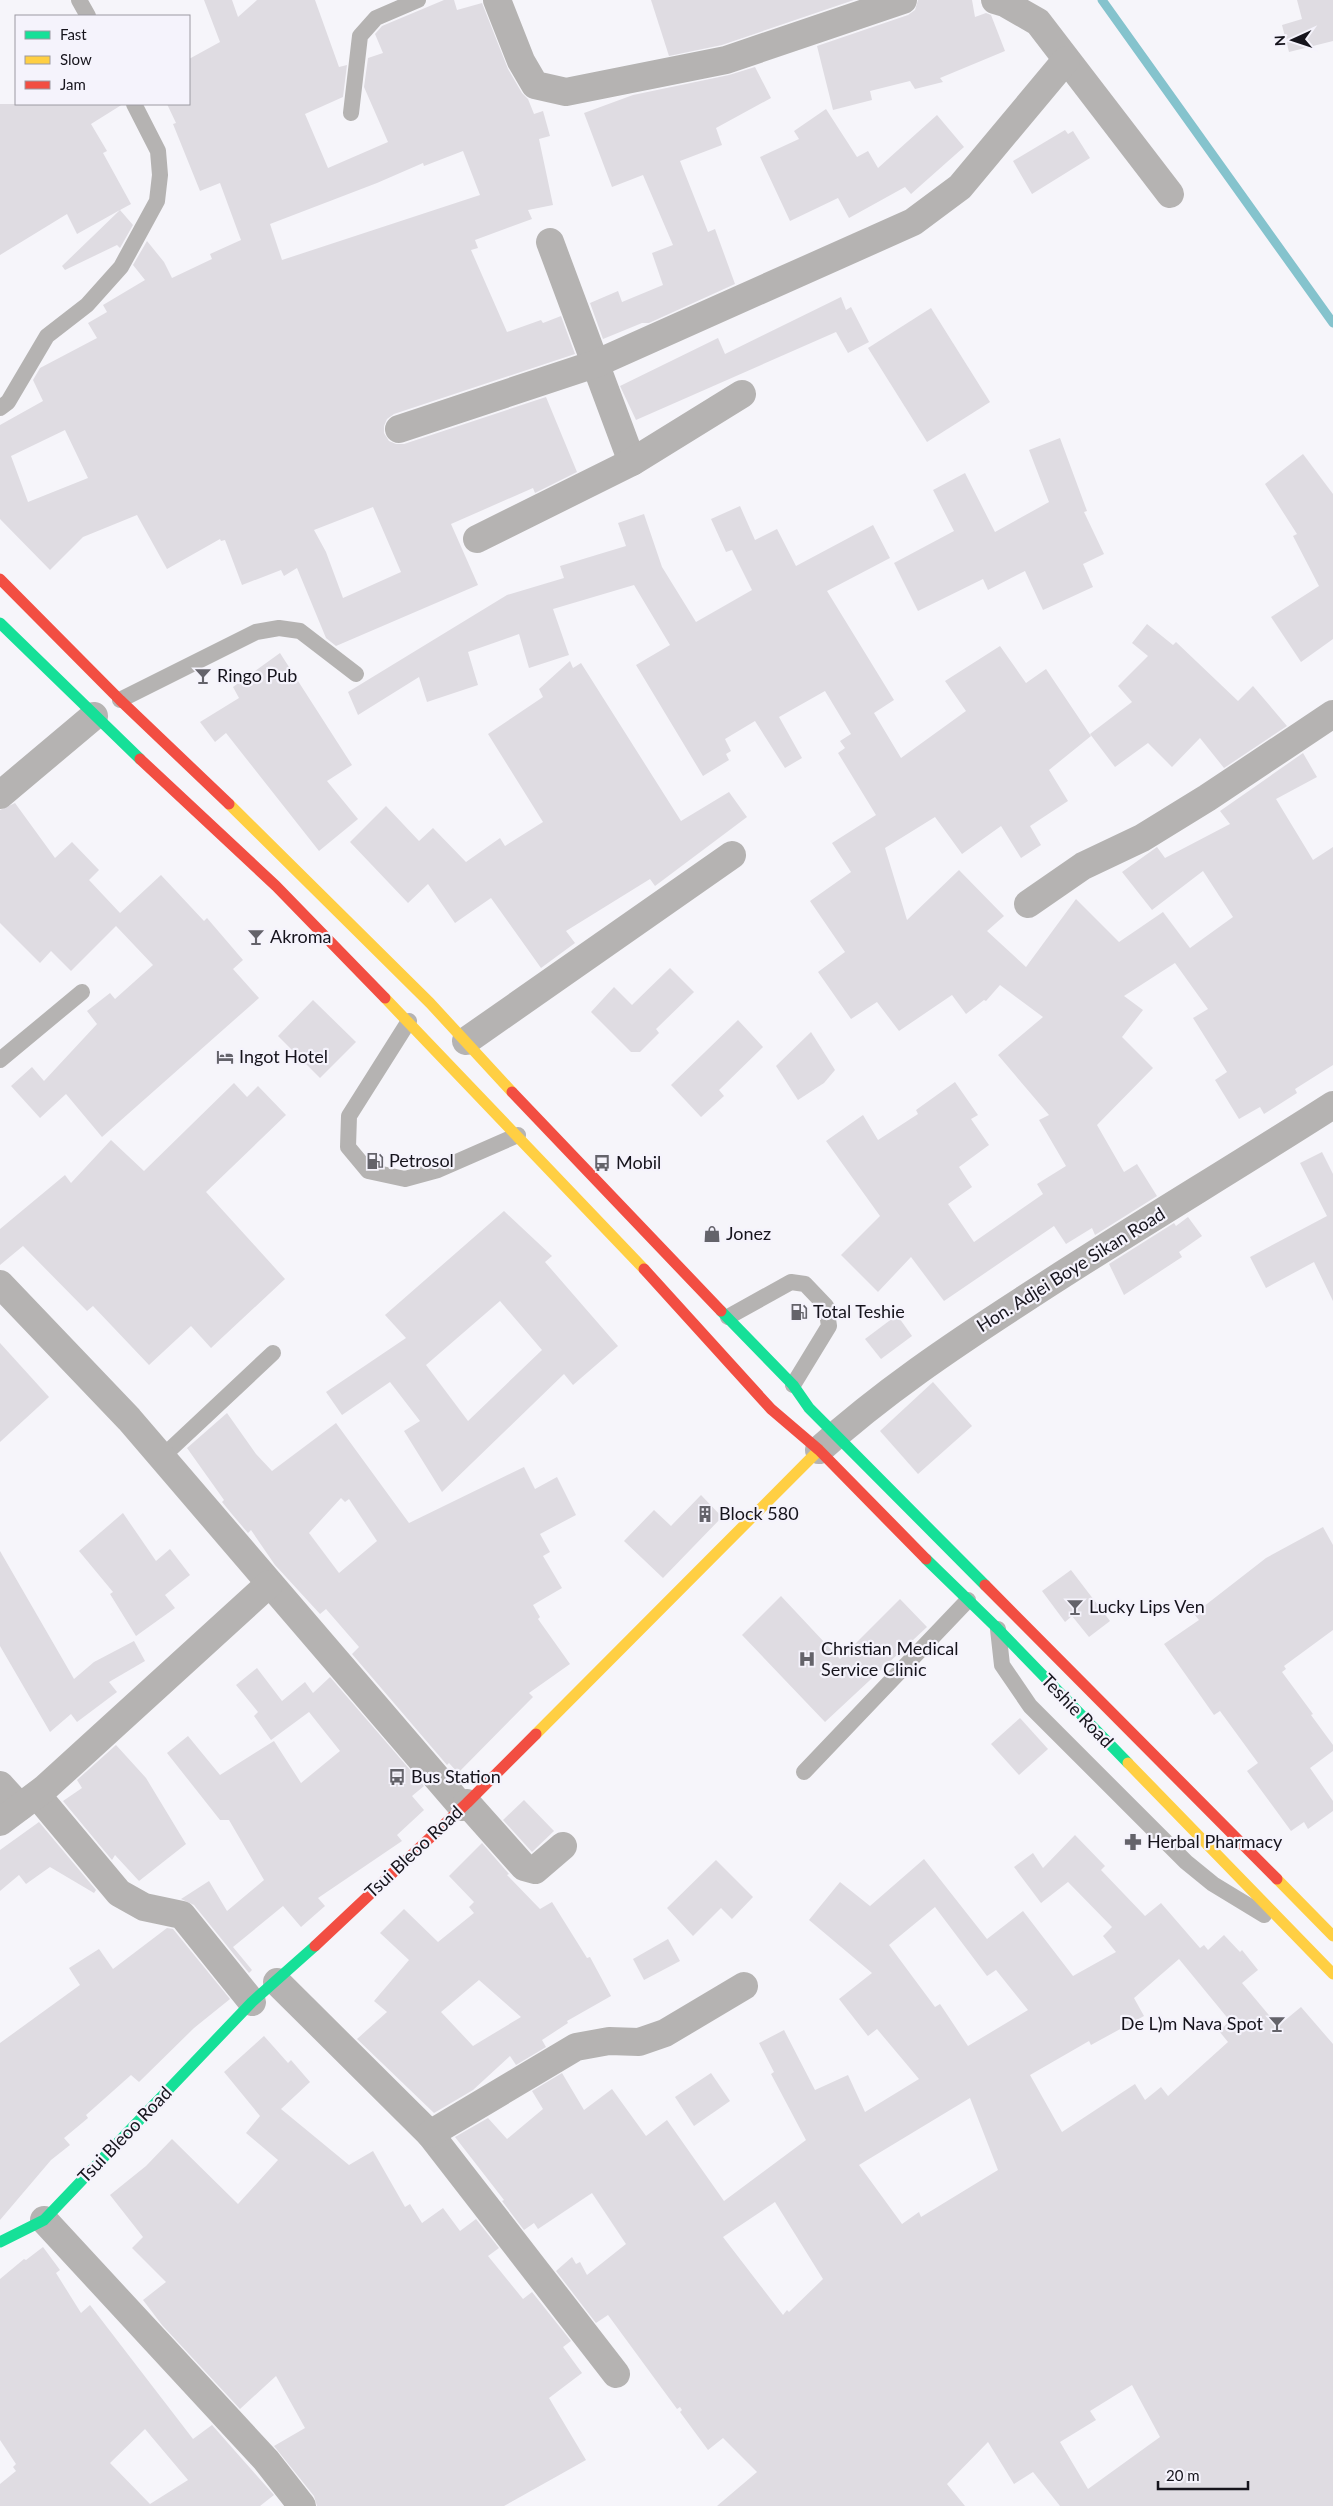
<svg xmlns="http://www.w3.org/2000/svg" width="1333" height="2506" font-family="Lato,sans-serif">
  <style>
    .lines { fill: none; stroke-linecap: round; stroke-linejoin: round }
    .stream { stroke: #85c3cd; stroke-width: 9 }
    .building { fill: #dfdce2; fill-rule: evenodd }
    .lane { stroke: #b5b3b2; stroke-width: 16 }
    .street { stroke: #b5b3b2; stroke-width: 28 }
    .fast { stroke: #16e098; stroke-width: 11 }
    .slow { stroke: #ffcf43; stroke-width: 11 }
    .jam { stroke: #f24e42; stroke-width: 11 }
    .labels { text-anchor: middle; stroke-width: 4.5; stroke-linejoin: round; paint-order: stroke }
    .poi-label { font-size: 18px; fill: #16141c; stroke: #f5f3fc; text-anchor: start }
    .street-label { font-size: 18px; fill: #16141c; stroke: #f5f3fc }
  </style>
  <rect width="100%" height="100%" fill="#f6f5fa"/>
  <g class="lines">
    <polyline class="stream" points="1102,0 1333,323"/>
  </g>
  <g class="building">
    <path d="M204,0H232L238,17L257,0H315L339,67L347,65L343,97L305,114L328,168L388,142L364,87L368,58L383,53L375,34L382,26L444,0H454L457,10L482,3L508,69L522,93L528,99L534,114L543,111L550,136L539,139L553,205L528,210L532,219L475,240L478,248L471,250L507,332L541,320L543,323L561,316L575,354L394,414L387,419L384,426V433L389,441L396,444H404L546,397L577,472L535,493L533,488L451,524L478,585L336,646L326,638L297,568L284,576L281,570L242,585L225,540L221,541L220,539L167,569L137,515L83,537L50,570L0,519V425L43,401L33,380L40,368L97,338L88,323L107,312L103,305L145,280L133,265L147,241L164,262L172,278L212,259L210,254L241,240L220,183L200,191L173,124L176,123L167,104H189V59L220,42ZM463,151L480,195L282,260L270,224L377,183L423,163L424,166ZM65,430L88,478L28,502L11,456ZM373,507L401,572L343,598L326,552L314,530Z"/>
    <polygon points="651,0 854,0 722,45 669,56"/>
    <polygon points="918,0 972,0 975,17 986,13 991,15 1005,51 940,78 943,82 915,89 910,81 870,91 872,100 833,110 817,46 908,15 915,10"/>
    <polygon points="1297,0 1333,0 1333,41 1289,52 1282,25 1302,19"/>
    <polygon points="755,67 771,98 716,128 722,145 680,161 708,232 715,229 735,284 649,323 642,323 603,339 590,303 618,291 622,302 663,285 652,253 673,245 643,175 612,187 584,113 633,95 729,75"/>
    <polygon points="0,104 123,104 91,124 107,151 103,153 131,204 120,210 133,225 120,248 117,245 65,270 62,266 120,210 77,234 67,214 0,255"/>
    <polygon points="826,109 857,157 868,151 878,168 937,115 964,147 911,194 905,187 849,218 838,198 790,221 760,157 799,139 794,131"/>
    <polygon points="1065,130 1068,134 1073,131 1090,158 1032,194 1013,161"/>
    <polygon points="841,297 846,310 851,307 869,342 848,353 836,332 636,420 620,386 718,338 725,354"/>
    <polygon points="931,308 990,402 927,442 868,348"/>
    <polygon points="1060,438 1087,511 1084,512 1104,554 1083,564 1093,587 1043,610 1025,571 988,590 983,579 918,611 894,563 954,531 933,490 965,473 995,532 1049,502 1029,450"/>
    <polygon points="1303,454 1333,494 1333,639 1301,662 1271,617 1319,586 1293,536 1297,534 1265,484"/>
    <polygon points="740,506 755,540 777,529 796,566 873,525 890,558 827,591 894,700 874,713 901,758 966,711 945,681 1000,646 1026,683 1046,669 1091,736 1049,770 1068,801 1030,826 1041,845 1021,858 1001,826 962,854 935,817 885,848 907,920 959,870 1004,916 987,931 1026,967 1076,899 1119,942 1163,912 1190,948 1233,917 1203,871 1152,910 1122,872 1157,847 1165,858 1230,824 1220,811 1303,753 1317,777 1276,799 1313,860 1333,847 1333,1065 1295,1089 1297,1093 1264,1114 1260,1107 1239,1119 1215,1080 1227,1072 1193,1018 1208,1009 1175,963 1124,996 1143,1010 1122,1037 1153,1068 1097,1125 1124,1172 1137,1164 1157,1196 1095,1235 1092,1228 1066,1244 1054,1226 944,1301 911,1257 878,1292 841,1255 880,1216 826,1141 863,1115 878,1140 918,1114 916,1110 955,1082 978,1115 971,1119 989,1145 959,1167 972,1187 948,1204 974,1242 1043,1194 1037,1184 1066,1166 1039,1120 1049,1115 998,1055 1043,1017 1000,985 986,1001 984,1000 966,1014 952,995 899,1031 877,1002 851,1019 818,972 845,952 810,901 851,872 832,843 876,815 838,753 845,748 840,741 851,734 825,691 779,717 802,758 785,768 755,721 725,739 731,751 726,754 729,760 703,776 636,665 670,645 634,585 553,609 569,655 529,668 519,634 468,652 478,685 427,702 419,677 358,715 348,692 507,595 564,578 560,566 626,546 618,523 644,514 662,567 696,622 752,590 732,550 726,552 711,519"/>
    <polygon points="1147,624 1173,645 1176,642 1238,701 1253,686 1287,726 1224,768 1200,738 1172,767 1148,743 1115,767 1090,734 1132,702 1118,686 1148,656 1132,643"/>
    <polygon points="280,653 352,765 327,781 358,819 319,851 226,733 215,742 200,722 239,698 233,687"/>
    <polygon points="570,661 573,668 581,663 681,821 729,792 747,817 655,886 650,879 566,931 575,943 541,968 491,898 455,923 428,884 408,903 350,842 386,806 419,841 433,828 466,862 500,838 505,846 543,822 488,734 543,697 539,689"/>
    <polygon points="15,803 55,858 72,842 99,870 89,880 120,913 161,875 204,921 207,918 243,960 233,969 259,998 102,1137 66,1094 40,1118 11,1086 32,1067 44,1081 97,1024 87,1011 110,993 115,999 153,965 116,926 71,971 51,951 40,963 0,923 0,810"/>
    <polygon points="670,968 694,992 656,1029 659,1033 640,1052 631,1052 591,1012 614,987 632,1005"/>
    <polygon points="313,1000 356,1042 320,1078 278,1036"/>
    <polygon points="738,1020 763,1047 719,1090 724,1096 701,1117 671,1085"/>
    <polygon points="811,1032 835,1070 824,1083 798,1100 776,1066"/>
    <polygon points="234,1083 247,1097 258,1086 286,1115 206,1192 285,1279 211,1348 191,1326 149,1365 93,1306 87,1311 23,1246 0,1265 0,1229 65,1175 71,1183 111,1140 144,1171"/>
    <polygon points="1322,1152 1333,1174 1333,1301 1314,1262 1266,1288 1250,1257 1327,1216 1300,1163"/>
    <path d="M504,1211L552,1256L545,1262L618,1346L573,1385L564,1374L442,1492L404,1431L420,1421L390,1382L342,1415L326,1392L406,1338L385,1315ZM500,1301L542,1350L468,1421L426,1365Z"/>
    <polygon points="1188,1217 1202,1236 1179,1252 1182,1257 1124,1295 1109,1264 1174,1223 1176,1226"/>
    <polygon points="897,1315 912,1336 881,1359 865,1339"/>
    <polygon points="0,1343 49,1397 0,1442"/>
    <polygon points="933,1382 972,1426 918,1474 880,1431"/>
    <path d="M227,1413L256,1454L272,1471L336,1423L409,1523L524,1467L535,1489L557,1477L576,1515L540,1534L550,1552L543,1556L562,1588L533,1605L540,1617L538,1619L570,1664L529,1693L533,1697L458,1773L449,1763L447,1765L352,1654L359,1647L326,1609L320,1614L275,1565L251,1530L248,1533L231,1513L222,1502L224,1500L187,1448ZM341,1498L345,1502L349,1499L377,1541L339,1573L309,1533Z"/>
    <polygon points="701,1495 722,1517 663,1578 624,1541 654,1510 671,1526"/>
    <polygon points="123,1513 156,1561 170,1549 190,1575 165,1595 175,1608 136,1636 110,1594 113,1592 79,1551"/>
    <polygon points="1323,1527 1333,1545 1333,1630 1284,1666 1286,1669 1282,1672 1313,1714 1311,1715 1333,1745 1333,1751 1310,1768 1333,1801 1333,1811 1308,1829 1304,1822 1291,1831 1247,1771 1258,1763 1220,1711 1214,1715 1164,1644 1199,1620 1194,1614 1266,1558"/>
    <polygon points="0,1551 74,1679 94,1662 134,1641 145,1661 109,1682 117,1692 77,1722 71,1714 50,1732 0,1646"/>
    <polygon points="1071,1570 1110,1621 1089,1637 1072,1616 1065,1622 1042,1591"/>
    <polygon points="781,1596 840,1659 900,1599 927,1627 825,1722 742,1635"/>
    <polygon points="257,1668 282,1701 305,1682 313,1693 330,1677 424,1786 412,1796 424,1810 397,1835 402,1841 318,1898 325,1906 301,1927 283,1906 233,1947 252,1970 249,1973 194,1905 181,1899 209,1881 227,1911 264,1880 229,1820 220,1820 167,1753 188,1736 220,1775 274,1741 301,1783 340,1751 309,1712 271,1740 254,1716 258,1712 236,1685"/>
    <polygon points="1020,1718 1048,1749 1019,1775 991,1744"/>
    <polygon points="116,1745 146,1778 186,1844 139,1881 115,1855 112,1860 63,1801 82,1788 77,1780"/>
    <polygon points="524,1800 554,1831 532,1852 503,1820"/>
    <polygon points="39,1822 96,1890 94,1893 50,1867 26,1884 19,1875 0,1891 0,1850"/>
    <path d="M1075,1835L1105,1866L1101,1870L1145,1916L1161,1903L1200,1948L1204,1945L1208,1950L1224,1935L1240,1952L1242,1950L1258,1970L1242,1983L1278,2026L1301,2007L1333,2044V2506H1060L1033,2472L1014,2484L988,2442L947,2484L965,2506H717L757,2472L723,2438L708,2450L680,2412L682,2410L680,2407L677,2409L608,2315L596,2323L556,2271L572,2257L576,2264L580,2262L587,2275L626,2244L592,2193L538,2229L534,2223L524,2230L502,2201L504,2200L455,2137L488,2118L507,2139L543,2109L532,2091L562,2073L584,2110L612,2089L646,2136L667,2120L724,2201L806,2140L771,2074L774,2072L759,2043L784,2030L815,2090L848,2075L865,2112L919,2079L877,2029L868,2036L839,1999L872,1973L809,1920L840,1882L870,1906L924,1859L987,1939L1023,1911L1073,1976L1116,1952L1103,1936L1112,1927L1068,1882L1041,1903L1014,1867L1033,1853L1043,1868ZM935,1907L987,1976L996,1970L1028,2010L968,2046L940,2004L935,2007L889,1945ZM1179,1959L1230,2021L1219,2031L1228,2042L1168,2096L1161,2087L1145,2100L1135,2084L1062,2132L1030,2075L1089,2041L1091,2045L1144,2016L1134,1998ZM970,2098L998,2170L921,2217L919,2212L902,2224L859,2165ZM775,2202L823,2279L789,2312L787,2310L783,2315L723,2237ZM1132,2385L1160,2437L1088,2489L1060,2442L1096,2420L1090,2411Z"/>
    <path d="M482,1843L509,1874L507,1875L540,1909L552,1902L587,1958L590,1957L611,1996L567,2021L568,2023L542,2040L546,2047L516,2065L510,2056L473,2090L434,2113L357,2039L387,2012L374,2001L409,1960L380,1933L404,1909L438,1942L474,1913L469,1907L474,1902L449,1876ZM479,1980L521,2017L473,2046L441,2012Z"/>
    <polygon points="716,1860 753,1897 732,1919 721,1908 693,1936 667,1908"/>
    <polygon points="167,1928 173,1929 230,1999 194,2028 139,2082 131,2075 86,2115 88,2118 64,2138 70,2145 51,2160 0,2220 0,2043 80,1985 69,1968 99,1949 113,1969"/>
    <polygon points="668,1939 680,1961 644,1980 633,1959"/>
    <polygon points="264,2036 288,2063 291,2060 310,2082 281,2109 349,2165 373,2151 405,2207 410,2204 422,2223 443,2208 460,2231 476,2219 499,2248 488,2256 523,2299 532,2292 571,2341 563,2347 582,2373 549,2398 586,2460 504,2506 317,2506 314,2496 274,2446 305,2428 276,2376 240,2409 162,2325 143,2300 166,2282 132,2248 143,2237 110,2195 146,2166 172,2139 238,2204 278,2160 246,2133 260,2116 224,2072"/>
    <polygon points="711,2073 730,2101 694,2126 675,2097"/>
    <path d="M43,2247L60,2270L56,2273L81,2313L90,2305L193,2439L212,2425L274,2495L260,2506H0V2484L16,2471L13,2467L16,2464L0,2440V2279L24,2259L26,2260ZM145,2429L188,2480L150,2504L110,2463Z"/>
  </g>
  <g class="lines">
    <g class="lane">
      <polyline points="79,0 88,16"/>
      <polyline points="351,113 360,36 376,18 418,0"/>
      <polyline points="0,408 8,402 47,336 87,305 121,267 157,201 160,175 158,151 134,104"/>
      <polyline points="120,700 256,632 279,628 300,631 356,674"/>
      <polyline points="409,1021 349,1116 348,1147 368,1171 405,1179 438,1170 518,1135"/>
      <polyline points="0,1060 82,992"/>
      <polyline points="728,1317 791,1282 805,1284 826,1306 829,1326 793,1385"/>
      <polyline points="161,1458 273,1353"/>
      <polyline points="998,1629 1002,1665 1030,1706 1186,1862 1213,1884 1264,1915"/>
      <polyline points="804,1772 968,1600"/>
    </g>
    <g class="street">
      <polyline points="497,0 521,61 535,85 566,92 726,60 903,0"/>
      <polyline points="995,0 1005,3 1038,22 1170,194"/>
      <polyline points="550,242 632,462"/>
      <polyline points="399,429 595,364 913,222 960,187 1066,60"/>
      <polyline points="477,539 632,462 742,394"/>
      <polyline points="0,795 94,716"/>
      <polyline points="1028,904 1083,866 1142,838 1207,798 1333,714"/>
      <polyline points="466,1041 732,855"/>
      <polyline points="0,1284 129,1419 462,1807"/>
      <path d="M819,1450C882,1393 952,1346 1023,1300C1125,1233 1230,1171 1333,1105"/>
      <polyline points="0,1785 20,1807"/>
      <polyline points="37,1795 119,1893 144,1907 182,1915 252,2002"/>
      <polyline points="467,1803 524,1867 535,1870 563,1846"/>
      <polyline points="0,1822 44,1789 269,1584"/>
      <polyline points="277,1982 430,2134 616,2374"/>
      <polyline points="430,2134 576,2047 609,2041 639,2042 665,2033 744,1986"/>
      <polyline points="44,2220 266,2460 302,2506"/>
    </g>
    <g class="fast">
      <polyline points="0,623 140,759"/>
      <polyline points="721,1311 793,1385 809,1408 985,1585"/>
      <polyline points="926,1559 997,1628 1128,1763"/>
      <polyline points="0,2242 44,2220 252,2002 315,1946"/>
    </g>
    <g class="slow">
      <polyline points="229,804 430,1003 512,1092"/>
      <polyline points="385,998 644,1269"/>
      <polyline points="536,1734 819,1450"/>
      <polyline points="1128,1763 1333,1974"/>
      <polyline points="1277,1879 1333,1936"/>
    </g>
    <g class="jam">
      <polyline points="0,579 120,700 229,804"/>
      <polyline points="140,759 276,886 385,998"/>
      <polyline points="512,1092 721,1311"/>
      <polyline points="644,1269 771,1409 819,1450 926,1559"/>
      <polyline points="985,1585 1277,1879"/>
      <polyline points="315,1946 467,1803 536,1734"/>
    </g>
  </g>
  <defs>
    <g id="bar-bare" transform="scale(1.35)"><path d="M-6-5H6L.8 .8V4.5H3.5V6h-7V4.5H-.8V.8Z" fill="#64636a" stroke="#f5f3fc" stroke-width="2.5" paint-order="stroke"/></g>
    <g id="hotel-bare" transform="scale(1.35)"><path d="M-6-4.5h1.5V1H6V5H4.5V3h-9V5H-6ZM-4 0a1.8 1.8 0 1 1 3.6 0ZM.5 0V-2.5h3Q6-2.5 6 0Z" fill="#64636a" stroke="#f5f3fc" stroke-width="2.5" paint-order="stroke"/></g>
    <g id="fuel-bare" transform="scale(1.35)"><path d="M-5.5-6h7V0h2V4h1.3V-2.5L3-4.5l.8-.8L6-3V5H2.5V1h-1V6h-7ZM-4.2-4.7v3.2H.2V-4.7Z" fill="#64636a" stroke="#f5f3fc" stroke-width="2.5" paint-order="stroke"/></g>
    <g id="bus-bare" transform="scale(1.35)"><path d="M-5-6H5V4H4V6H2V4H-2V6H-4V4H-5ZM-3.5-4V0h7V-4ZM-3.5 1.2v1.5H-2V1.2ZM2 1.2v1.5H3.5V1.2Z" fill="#64636a" stroke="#f5f3fc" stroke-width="2.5" paint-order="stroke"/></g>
    <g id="shop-bare" transform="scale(1.35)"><path d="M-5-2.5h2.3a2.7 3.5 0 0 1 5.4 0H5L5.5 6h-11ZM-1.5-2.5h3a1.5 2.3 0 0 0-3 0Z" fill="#64636a" stroke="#f5f3fc" stroke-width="2.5" paint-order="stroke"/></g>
    <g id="building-bare" transform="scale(1.35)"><path d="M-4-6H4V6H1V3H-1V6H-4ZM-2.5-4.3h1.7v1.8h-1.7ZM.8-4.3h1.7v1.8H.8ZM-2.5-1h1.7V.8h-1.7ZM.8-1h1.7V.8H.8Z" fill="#64636a" stroke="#f5f3fc" stroke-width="2.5" paint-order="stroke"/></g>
    <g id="hospital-bare" transform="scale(1.35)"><path d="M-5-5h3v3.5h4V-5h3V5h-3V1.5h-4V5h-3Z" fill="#64636a" stroke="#f5f3fc" stroke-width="2.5" paint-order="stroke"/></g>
    <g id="pharmacy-bare" transform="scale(1.35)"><path d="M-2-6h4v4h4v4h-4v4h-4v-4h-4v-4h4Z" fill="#64636a" stroke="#f5f3fc" stroke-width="2.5" paint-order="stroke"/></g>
  </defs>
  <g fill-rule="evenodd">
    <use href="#bar-bare" x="203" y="676"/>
    <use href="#bar-bare" x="256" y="937"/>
    <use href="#hotel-bare" x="225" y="1057"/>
    <use href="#fuel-bare" x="375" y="1161"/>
    <use href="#bus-bare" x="602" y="1163"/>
    <use href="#shop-bare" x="712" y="1234"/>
    <use href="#fuel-bare" x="799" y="1312"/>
    <use href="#building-bare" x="705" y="1514"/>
    <use href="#bar-bare" x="1075" y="1607"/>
    <use href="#hospital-bare" x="807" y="1659"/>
    <use href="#bus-bare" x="397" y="1777"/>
    <use href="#pharmacy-bare" x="1133" y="1842"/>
    <use href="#bar-bare" x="1277" y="2024"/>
  </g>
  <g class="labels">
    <g class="poi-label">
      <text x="217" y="682">Ringo Pub</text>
      <text x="270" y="943">Akroma</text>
      <text x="239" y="1063">Ingot Hotel</text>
      <text x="389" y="1167">Petrosol</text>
      <text x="616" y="1169">Mobil</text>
      <text x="726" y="1240">Jonez</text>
      <text x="813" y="1318">Total Teshie</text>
      <text x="719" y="1520">Block 580</text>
      <text x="1089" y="1613">Lucky Lips Ven</text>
      <text x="821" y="1655">Christian Medical<tspan x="821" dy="21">Service Clinic</tspan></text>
      <text x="411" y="1783">Bus Station</text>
      <text x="1147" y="1848">Herbal Pharmacy</text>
      <text x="1263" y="2030" text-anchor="end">De L)m Nava Spot</text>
    </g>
    <g class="street-label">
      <text transform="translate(1071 1270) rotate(-32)" y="6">Hon. Adjei Boye Sikan Road</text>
      <text transform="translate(1077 1711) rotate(46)" y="6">Teshie Road</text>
      <text transform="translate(414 1852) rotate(-43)" y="6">Tsui Bleoo Road</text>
      <text transform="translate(125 2135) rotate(-46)" y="6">Tsui Bleoo Road</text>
    </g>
  </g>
  <rect x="15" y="15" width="175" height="90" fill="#f5f3fc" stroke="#9c9aa2"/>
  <rect x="25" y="31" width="25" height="8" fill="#16e098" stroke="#9c9aa2"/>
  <text x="60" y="40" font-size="15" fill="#16141c">Fast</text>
  <rect x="25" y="56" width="25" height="8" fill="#ffcf43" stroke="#9c9aa2"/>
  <text x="60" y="65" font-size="15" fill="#16141c">Slow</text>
  <rect x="25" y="81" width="25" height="8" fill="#f24e42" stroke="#9c9aa2"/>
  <text x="60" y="90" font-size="15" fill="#16141c">Jam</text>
  <g transform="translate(1293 40) rotate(267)" stroke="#f5f3fc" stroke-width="4" paint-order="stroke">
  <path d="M0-4L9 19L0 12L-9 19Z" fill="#16141c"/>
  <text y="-8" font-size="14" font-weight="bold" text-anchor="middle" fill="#16141c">N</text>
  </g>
  <path d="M1158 2481v8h90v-8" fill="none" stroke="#16141c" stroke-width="2.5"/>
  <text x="1166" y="2481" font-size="15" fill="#16141c" stroke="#f5f3fc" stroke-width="4" paint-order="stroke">20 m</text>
</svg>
